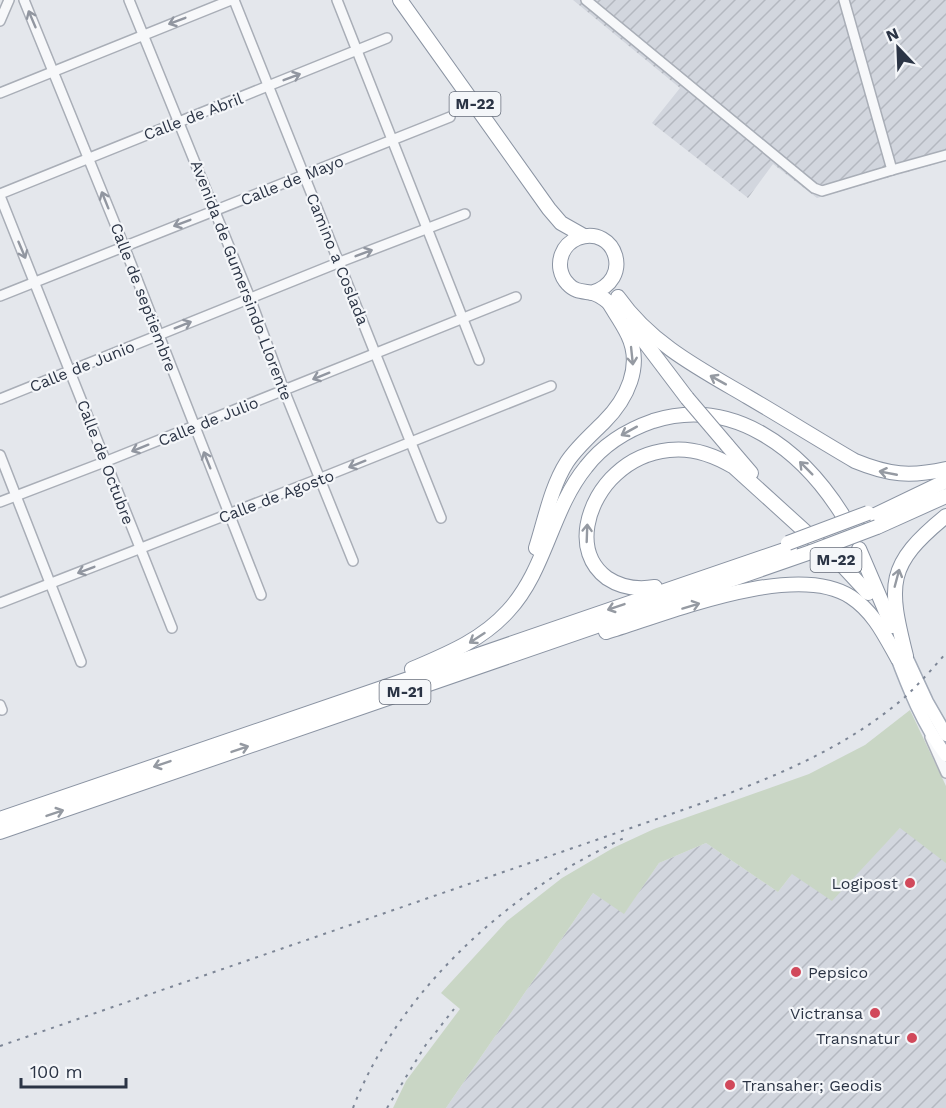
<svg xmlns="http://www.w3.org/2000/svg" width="946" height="1108" font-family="'Work Sans',sans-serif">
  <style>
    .industrial { fill: url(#industrial-furrows) }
    .grass { fill: #c9d6c5 }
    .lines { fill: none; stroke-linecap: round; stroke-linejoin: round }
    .minor-casing { stroke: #a9aeb7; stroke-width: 12 }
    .major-casing { stroke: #a3abb8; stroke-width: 15 }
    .highway-casing { stroke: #8b94a3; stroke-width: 16 }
    .minor { stroke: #f7f8fa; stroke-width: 9 }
    .major { stroke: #fff; stroke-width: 12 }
    .highway { stroke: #fff; stroke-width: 14 }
    .rail { stroke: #7d8696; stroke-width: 2; stroke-dasharray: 3 6; stroke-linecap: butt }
    .highway-bridge-casing { stroke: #8b94a3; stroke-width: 16; stroke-linecap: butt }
    .highway-bridge { stroke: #fff; stroke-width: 14 }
    .oneway { stroke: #9196a0 }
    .oneway2 { stroke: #959aa2 }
    .poi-dot { fill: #d1495b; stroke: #f4f6f9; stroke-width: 2 }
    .labels { text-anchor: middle; stroke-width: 4.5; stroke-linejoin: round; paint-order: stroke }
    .shield { fill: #f4f6f9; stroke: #676e7b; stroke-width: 1.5 }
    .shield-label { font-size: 15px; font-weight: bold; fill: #2b3445 }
    .street-label { font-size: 16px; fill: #2b3445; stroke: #f4f6f9 }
    .poi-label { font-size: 16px; fill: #2b3445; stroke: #f4f6f9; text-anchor: end }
  </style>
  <defs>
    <pattern id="industrial-furrows" width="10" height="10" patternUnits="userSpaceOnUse" patternTransform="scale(1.5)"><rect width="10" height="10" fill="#d2d6de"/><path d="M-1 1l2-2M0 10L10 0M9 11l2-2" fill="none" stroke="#b4b8c0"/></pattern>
  </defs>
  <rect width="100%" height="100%" fill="#e4e7ec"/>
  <g class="industrial">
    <polygon points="573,0 946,0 946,161 817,198 773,164 748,198 652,123 680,88"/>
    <polygon points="946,803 946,1108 446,1108 593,893 624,913 659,863 706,843 778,892 792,874 870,859 900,828"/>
  </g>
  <polygon class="grass" points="910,710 946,786 946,863 900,828 832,901 792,874 778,892 706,843 659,863 624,914 593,893 446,1108 393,1108 406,1081 460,1009 441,993 507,921 562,878 613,848 654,829 809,774 865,745"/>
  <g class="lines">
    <g class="minor-casing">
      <g id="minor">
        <polyline points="24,0 124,246 261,595"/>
        <polyline points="129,0 250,298 284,390 353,561"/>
        <polyline points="234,0 441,518"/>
        <polyline points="337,0 479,360"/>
        <polyline points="586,0 814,188 822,191 892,170"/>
        <polyline points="844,0 892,170 946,155"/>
        <polyline points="0,21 9,0"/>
        <polyline points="0,93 231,0"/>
        <polyline points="0,194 387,38"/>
        <polyline points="0,196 172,628"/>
        <polyline points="0,296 450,117"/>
        <polyline points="0,399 340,262 465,214"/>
        <polyline points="0,455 81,662"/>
        <polyline points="0,502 107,461 516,297"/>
        <polyline points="0,603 321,478 551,386"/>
        <polyline points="0,705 2,710"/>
        <polyline points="930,737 946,773"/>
      </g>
    </g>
    <g class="major-casing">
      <g id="major">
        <polyline points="902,648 927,702 946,735"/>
        <path d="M895,652C908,687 923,725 946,755"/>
      </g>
    </g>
    <g class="highway-casing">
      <g id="highway">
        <polyline points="400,0 549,209 561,223 584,236"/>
        <path d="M591,293C635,281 616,224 578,238C571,241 565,246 562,254C558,264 560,276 568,284C575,292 583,291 593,293C602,296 609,302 616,309"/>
        <path d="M618,297C651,344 700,369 748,397C784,418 819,440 855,461C889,475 910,477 946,469"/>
        <polyline points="631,324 687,398"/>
        <polyline points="727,445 751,473"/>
        <polyline points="869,518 946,481"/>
        <polyline points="877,527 946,496"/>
        <path d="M536,548C545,520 551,487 567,462C577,447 592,434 604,422C627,399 643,366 628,335C623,324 615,313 609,303"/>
        <polyline points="859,549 892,626"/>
        <path d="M655,587C638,590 622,588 607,578C571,551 588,499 616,474C631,460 650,452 669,450C693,447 714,455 734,467L842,565L868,593"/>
        <path d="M606,632C666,614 795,560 851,597C874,612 885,636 898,659"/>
        <path d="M906,656C888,584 886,565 946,516"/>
        <path d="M412,669C447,654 482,640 508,611C546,570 551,510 586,467C603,445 627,430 653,421C733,396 801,449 842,514"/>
        <polyline points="0,819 790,548"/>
        <polyline points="0,832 811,552"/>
      </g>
    </g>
    <use href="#minor" class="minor"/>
    <use href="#major" class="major"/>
    <use href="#highway" class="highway"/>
    <g class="rail">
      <path d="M0,1046L651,821C740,790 832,760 905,697C920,683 933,668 946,653"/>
      <path d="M353,1108C388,1016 468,932 550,879C574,863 600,850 626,837"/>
      <polyline points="387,1108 425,1046 454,1009"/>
    </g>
    <g class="highway-bridge-casing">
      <g id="highway-bridge">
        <polyline points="687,398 727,445"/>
        <polyline points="788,543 868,513"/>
        <polyline points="811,552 877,527"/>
      </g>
    </g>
    <use href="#highway-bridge" class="highway-bridge"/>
  </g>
  <defs><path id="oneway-shaft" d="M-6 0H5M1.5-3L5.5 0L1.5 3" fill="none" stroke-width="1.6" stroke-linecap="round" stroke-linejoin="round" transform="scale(1.5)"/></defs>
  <g class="oneway">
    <use href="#oneway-shaft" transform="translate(32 19) rotate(-113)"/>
    <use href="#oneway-shaft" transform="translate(177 21) rotate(159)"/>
    <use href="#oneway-shaft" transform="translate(292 77) rotate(-21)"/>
    <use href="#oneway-shaft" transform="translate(105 200) rotate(-112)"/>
    <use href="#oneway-shaft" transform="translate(182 223) rotate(159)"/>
    <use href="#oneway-shaft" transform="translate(22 250) rotate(67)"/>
    <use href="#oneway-shaft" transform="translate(364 253) rotate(-21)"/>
    <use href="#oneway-shaft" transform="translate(183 325) rotate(-22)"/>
    <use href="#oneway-shaft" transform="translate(321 376) rotate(158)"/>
    <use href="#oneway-shaft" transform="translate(140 448) rotate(158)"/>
    <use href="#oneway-shaft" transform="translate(207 460) rotate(-112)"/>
    <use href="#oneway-shaft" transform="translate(357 464) rotate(158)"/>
    <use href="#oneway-shaft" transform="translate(86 570) rotate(159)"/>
  </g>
  <g class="oneway2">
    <use href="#oneway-shaft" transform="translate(632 356) rotate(84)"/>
    <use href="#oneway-shaft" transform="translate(718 380) rotate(-151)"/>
    <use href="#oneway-shaft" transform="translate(629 431) rotate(151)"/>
    <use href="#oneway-shaft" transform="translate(806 468) rotate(-135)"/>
    <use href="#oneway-shaft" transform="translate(888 473) rotate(-169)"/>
    <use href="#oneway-shaft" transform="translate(587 533) rotate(-88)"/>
    <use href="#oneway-shaft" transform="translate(897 578) rotate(-75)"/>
    <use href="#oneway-shaft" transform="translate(691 606) rotate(-17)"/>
    <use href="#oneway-shaft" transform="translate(616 607) rotate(161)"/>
    <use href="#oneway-shaft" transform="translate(477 638) rotate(147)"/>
    <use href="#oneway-shaft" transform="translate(240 749) rotate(-19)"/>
    <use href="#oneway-shaft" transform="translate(162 764) rotate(161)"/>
    <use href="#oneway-shaft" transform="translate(55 813) rotate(-19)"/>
  </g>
  <g class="poi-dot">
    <circle cx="910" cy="883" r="6"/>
    <circle cx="796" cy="972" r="6"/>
    <circle cx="875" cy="1013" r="6"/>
    <circle cx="912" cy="1038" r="6"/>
    <circle cx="730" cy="1085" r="6"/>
  </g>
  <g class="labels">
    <g class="shield">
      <rect x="449.5" y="92" width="51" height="24" rx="4.5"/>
      <rect x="810.5" y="548" width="51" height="24" rx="4.5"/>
      <rect x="379.5" y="680" width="51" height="24" rx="4.5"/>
    </g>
    <g class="shield-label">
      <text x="475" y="109">M-22</text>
      <text x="836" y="565">M-22</text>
      <text x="405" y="697">M-21</text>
    </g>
    <g class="street-label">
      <text transform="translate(193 116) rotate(-21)" y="6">Calle de Abril</text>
      <text transform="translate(292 180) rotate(-22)" y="6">Calle de Mayo</text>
      <text transform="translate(338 259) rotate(68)" y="6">Camino a Coslada</text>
      <text transform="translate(242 280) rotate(69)" y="6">Avenida de Gumersindo Llorente</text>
      <text transform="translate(144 297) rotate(69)" y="6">Calle de septiembre</text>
      <text transform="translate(82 366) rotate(-22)" y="6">Calle de Junio</text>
      <text transform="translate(208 421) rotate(-22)" y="6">Calle de Julio</text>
      <text transform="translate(106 462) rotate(69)" y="6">Calle de Octubre</text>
      <text transform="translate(276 496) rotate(-21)" y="6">Calle de Agosto</text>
    </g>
    <g class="poi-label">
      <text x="898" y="889">Logipost</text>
      <text x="808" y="978" text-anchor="start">Pepsico</text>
      <text x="863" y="1019">Victransa</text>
      <text x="900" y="1044">Transnatur</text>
      <text x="742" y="1091" text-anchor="start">Transaher; Geodis</text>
    </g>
  </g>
  <g transform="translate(898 48) rotate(337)" stroke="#f4f6f9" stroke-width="4.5" paint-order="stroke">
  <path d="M0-4.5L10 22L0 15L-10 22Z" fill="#2b3445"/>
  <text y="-9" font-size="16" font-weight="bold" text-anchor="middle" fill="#2b3445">N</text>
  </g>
  <path d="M21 1078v9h105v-9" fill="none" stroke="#2b3445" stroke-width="3"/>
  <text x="30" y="1078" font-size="18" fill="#2b3445" stroke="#f4f6f9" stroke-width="4.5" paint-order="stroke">100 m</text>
</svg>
